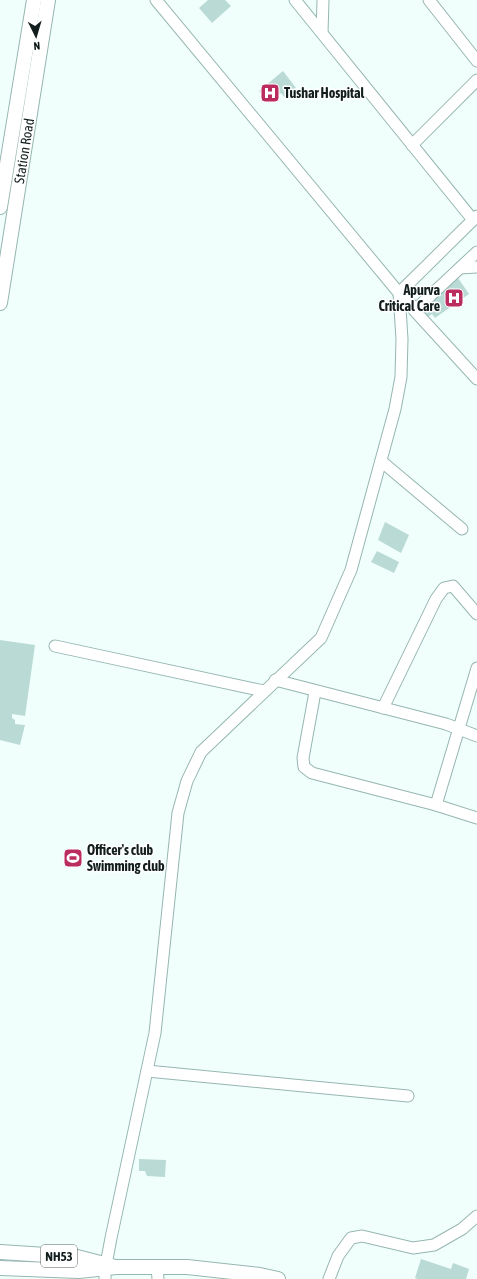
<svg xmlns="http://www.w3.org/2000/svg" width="477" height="1279" font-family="'Asap Condensed',sans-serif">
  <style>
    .building { fill: #b9dad5 }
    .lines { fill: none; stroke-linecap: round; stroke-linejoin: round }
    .minor-casing { stroke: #96b6b1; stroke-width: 13 }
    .major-casing { stroke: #96b6b1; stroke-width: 16 }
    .minor { stroke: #fff; stroke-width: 11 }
    .major { stroke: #fff; stroke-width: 14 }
    .labels { text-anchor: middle; stroke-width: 3; stroke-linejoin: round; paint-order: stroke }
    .shield { fill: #fff; stroke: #596261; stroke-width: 1 }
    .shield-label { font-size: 13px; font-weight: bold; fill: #121e1d }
    .poi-label { font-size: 14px; font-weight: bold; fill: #121e1d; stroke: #fff; text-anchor: start }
    .street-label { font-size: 14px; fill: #121e1d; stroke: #fff }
  </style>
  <rect width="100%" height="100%" fill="#f1fffc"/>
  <g class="building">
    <polygon points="208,0 225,0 231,6 212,23 199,8"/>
    <polygon points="283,71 296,88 285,98 281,93 269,103 259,91"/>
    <polygon points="458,278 469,294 435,318 432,314 428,317 420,306"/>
    <polygon points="385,522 409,535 401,553 378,540"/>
    <polygon points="377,551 399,562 394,573 371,562"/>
    <polygon points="0,640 35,645 25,716 12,714 12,718 15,720 15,724 25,725 20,745 0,740"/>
    <polygon points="139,1159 166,1160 165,1177 147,1176 145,1171 139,1171"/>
    <polygon points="421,1259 451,1269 453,1263 469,1269 466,1279 418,1279 415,1278"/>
  </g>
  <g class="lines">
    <g class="minor-casing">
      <g id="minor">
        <polyline points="156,0 399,293 416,309 414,310 477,379"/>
        <polyline points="295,0 473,220"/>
        <polyline points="429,0 477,61"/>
        <polyline points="322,33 323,0"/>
        <polyline points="412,145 477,80"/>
        <polyline points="460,268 477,267"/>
        <polyline points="416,309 477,252"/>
        <polyline points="381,461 462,529"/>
        <polyline points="55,646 264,691"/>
        <polyline points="275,680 446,724 477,736"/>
        <polyline points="315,692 303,758 304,767 312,773 436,805 477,818"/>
        <polyline points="383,708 436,599 444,588 453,586 477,614"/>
        <polyline points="436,805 477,668"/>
        <polyline points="147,1071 408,1096"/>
        <polyline points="157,1266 158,1279"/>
        <polyline points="105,1279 105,1270 111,1238 155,1033 178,813 187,781 201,752 321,638 351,570 395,409 401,377 402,339 399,293 477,216"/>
        <polyline points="329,1279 338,1256 351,1238 362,1236 413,1248 434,1245 462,1229 477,1216"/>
      </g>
    </g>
    <g class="major-casing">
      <g id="major">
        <polyline points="0,207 34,0"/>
        <path id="s1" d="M0,303L48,0"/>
        <polyline points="0,1252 77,1257 112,1266"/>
        <polyline points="0,1268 79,1271 116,1267 187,1267 260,1275 278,1279"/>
      </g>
    </g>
    <use href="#minor" class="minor"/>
    <use href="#major" class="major"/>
  </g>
  <defs>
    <g id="hospital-square" transform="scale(1)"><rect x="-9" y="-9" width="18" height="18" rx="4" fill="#bb2d5e" stroke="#fff"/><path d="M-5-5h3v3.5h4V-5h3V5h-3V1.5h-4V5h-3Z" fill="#fff"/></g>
    <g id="stadium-square" transform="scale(1)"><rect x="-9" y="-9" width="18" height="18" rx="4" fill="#bb2d5e" stroke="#fff"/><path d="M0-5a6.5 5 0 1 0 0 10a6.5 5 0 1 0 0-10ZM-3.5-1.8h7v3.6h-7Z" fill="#fff"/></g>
  </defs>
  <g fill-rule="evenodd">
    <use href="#hospital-square" x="270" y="93"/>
    <use href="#hospital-square" x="454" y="298"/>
    <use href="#stadium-square" x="73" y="858"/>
  </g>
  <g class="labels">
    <rect class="shield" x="41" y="1245" width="36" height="22" rx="3"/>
    <g class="shield-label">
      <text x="59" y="1261">NH53</text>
    </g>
    <g class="poi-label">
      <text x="284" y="98">Tushar Hospital</text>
      <text x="440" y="295" text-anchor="end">Apurva<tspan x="440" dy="16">Critical Care</tspan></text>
      <text x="87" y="855">Officer's club<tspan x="87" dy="16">Swimming club</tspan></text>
    </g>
    <g class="street-label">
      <text dy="5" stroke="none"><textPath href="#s1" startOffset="154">Station Road</textPath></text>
    </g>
  </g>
  <g transform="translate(36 36) rotate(175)" stroke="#ffffff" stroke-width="3" paint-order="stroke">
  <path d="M0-3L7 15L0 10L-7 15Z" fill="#121e1d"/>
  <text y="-6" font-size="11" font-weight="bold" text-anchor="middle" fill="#121e1d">N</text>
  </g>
</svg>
